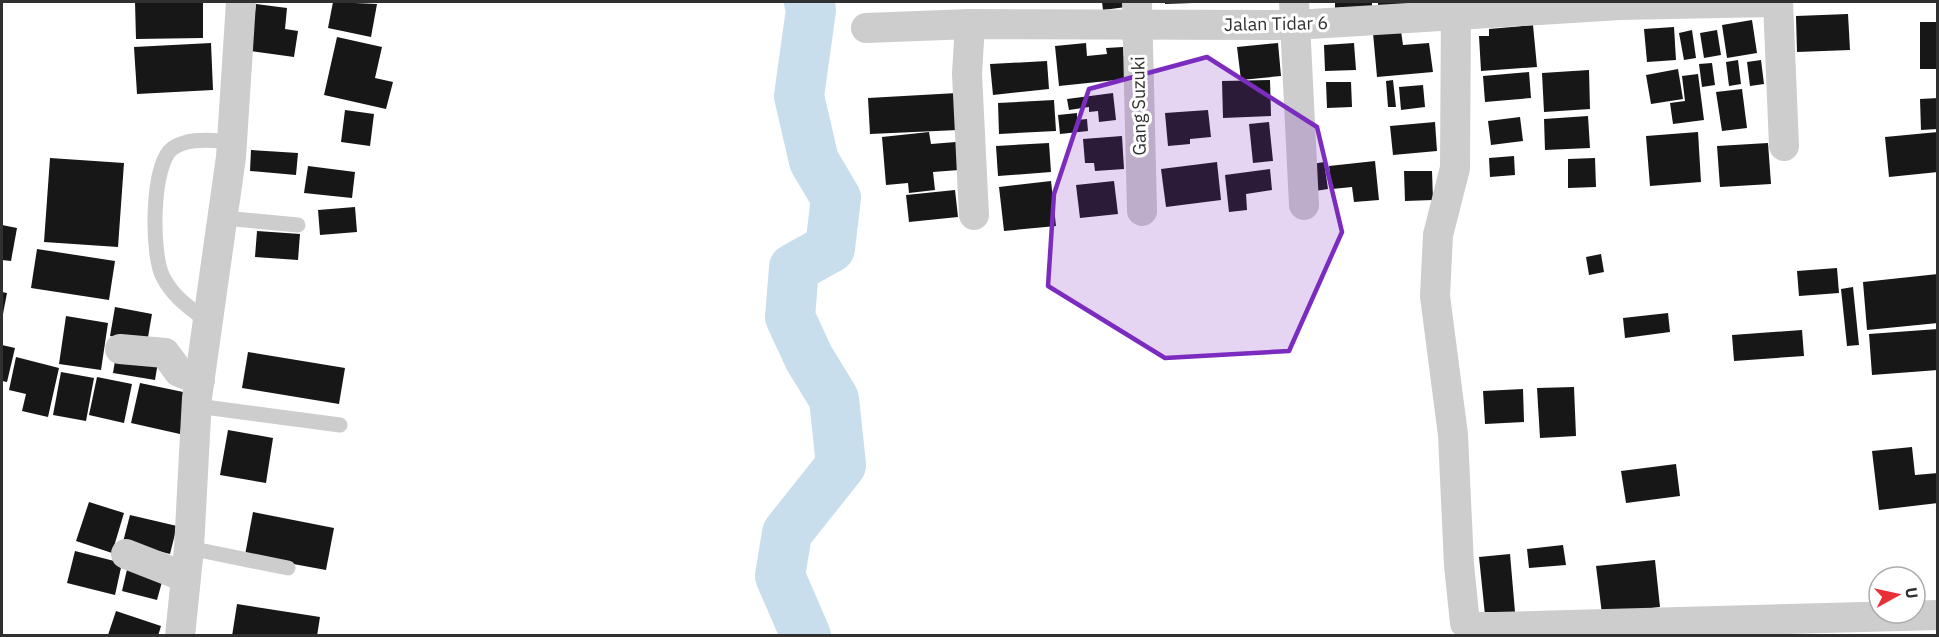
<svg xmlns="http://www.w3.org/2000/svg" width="1939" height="637" font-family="'IBM Plex Sans',sans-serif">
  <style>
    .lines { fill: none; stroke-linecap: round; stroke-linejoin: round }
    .river { stroke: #c9deed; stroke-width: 50 }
    .building { fill: #171717 }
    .service { stroke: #cdcdcd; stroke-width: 15 }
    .minor { stroke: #cdcdcd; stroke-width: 30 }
    .marked { fill: #7b2cbf; fill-opacity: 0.2; stroke: #7b2cbf; stroke-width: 4.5; stroke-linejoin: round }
    .labels { text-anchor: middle; stroke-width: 6; stroke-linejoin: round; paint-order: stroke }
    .street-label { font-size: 18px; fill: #303030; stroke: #fff }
  </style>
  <rect width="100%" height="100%" fill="#fff"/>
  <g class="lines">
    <polyline class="river" points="806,636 780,576 787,533 841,465 834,399 809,358 790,317 794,268 830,248 836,198 814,161 799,96 811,10 809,2"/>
  </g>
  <g class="building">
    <polygon points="135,2 203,2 203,38 136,39"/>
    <polygon points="333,2 377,4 371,37 328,28"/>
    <polygon points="1102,2 1133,2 1134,6 1103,10"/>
    <polygon points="1165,2 1193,2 1193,3 1165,4"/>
    <polygon points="1335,2 1372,2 1372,6 1335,8"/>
    <polygon points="1378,2 1432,2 1433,6 1378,10"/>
    <polygon points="256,4 287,8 285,29 298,31 294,57 250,51"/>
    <polygon points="1848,14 1850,50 1797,52 1796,16"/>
    <polygon points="1752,20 1757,53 1727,58 1722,25"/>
    <rect x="1920" y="22" width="18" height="47"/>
    <polygon points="1533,25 1537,67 1481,71 1479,36 1489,36 1489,29"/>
    <polygon points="1674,27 1676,60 1647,62 1644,29"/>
    <polygon points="1692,30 1696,58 1684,60 1679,33"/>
    <polygon points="1717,30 1721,55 1704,58 1700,33"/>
    <polygon points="1401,31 1403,45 1429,43 1433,72 1377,77 1373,33"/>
    <polygon points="337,37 382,47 375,78 393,82 386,109 324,95"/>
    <polygon points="211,43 213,90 137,94 134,47"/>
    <polygon points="1086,43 1087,56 1107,54 1106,48 1123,47 1126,79 1059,86 1055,46"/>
    <polygon points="1278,43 1281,76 1241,80 1237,47"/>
    <polygon points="1354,43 1356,70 1325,71 1324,45"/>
    <polygon points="1738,60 1741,84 1729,86 1726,62"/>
    <polygon points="1761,60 1764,84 1750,86 1747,62"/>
    <polygon points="1047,61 1049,89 993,95 990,64"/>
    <polygon points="1712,63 1715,85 1702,87 1699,64"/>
    <polygon points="1678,69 1683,99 1651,104 1646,75"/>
    <polygon points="1589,70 1590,109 1544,112 1542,73"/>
    <polygon points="1529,72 1531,98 1485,102 1483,76"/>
    <polygon points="1698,74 1704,120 1673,124 1670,103 1685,101 1682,76"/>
    <polygon points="1270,80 1271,116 1223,118 1222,81"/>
    <polygon points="1393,80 1396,107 1388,107 1386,81"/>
    <polygon points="1326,82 1351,82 1352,107 1327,108"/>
    <polygon points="1423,85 1425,107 1401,110 1399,87"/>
    <polygon points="1742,89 1747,128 1722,131 1716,92"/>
    <polygon points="957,93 958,130 870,134 868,98"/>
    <polygon points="1113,93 1116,120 1099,122 1098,111 1089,112 1089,107 1069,110 1067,99"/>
    <polygon points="1938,98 1938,129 1921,130 1920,99"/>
    <polygon points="1054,100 1056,131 999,134 998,103"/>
    <polygon points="345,110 374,114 370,146 341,142"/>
    <polygon points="1208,110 1211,137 1190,139 1190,144 1168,146 1165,113"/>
    <polygon points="1077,113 1077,120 1087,119 1088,131 1060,134 1058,115"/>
    <polygon points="1588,116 1590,148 1545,150 1544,119"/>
    <polygon points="1520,117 1523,141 1491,145 1488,121"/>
    <polygon points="1269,122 1273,161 1253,163 1249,124"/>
    <polygon points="1435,122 1437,151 1393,155 1390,126"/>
    <polygon points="929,132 931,144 956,142 959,170 933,172 935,190 909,193 908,183 886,185 882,137"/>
    <polygon points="1698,132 1701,182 1650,186 1646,136"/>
    <polygon points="1938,132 1938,172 1889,177 1885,137"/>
    <polygon points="1122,136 1124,169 1095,171 1094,163 1085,163 1083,139"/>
    <polygon points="1049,143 1051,172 998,176 996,146"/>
    <polygon points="1768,143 1771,184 1720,187 1717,146"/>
    <polygon points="251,150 298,153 296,175 250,171"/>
    <polygon points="1514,156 1515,175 1490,177 1489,158"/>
    <polygon points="50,158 124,163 118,247 44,242"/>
    <polygon points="1595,158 1596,187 1568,188 1568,159"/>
    <polygon points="1375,161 1379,200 1354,202 1352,187 1332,189 1329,166"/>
    <polygon points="1217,162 1221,200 1166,207 1161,169"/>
    <polygon points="1324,162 1328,189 1315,191 1312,164"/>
    <polygon points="308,166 355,172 352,198 304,193"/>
    <polygon points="1270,169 1272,190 1246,194 1247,210 1229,212 1225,175"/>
    <polygon points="1404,171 1432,171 1433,200 1405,201"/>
    <polygon points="1051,181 1056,226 1004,231 999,187"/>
    <polygon points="1114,181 1118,214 1080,218 1076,185"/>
    <polygon points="955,190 958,217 909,222 906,195"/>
    <polygon points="355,207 357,232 320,235 318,210"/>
    <polygon points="2,225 17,228 11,261 2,260"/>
    <polygon points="257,231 300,234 298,260 255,257"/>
    <polygon points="37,249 115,261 109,300 31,288"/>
    <polygon points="1601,254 1604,272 1589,275 1586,257"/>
    <polygon points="1837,268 1839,293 1799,296 1797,271"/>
    <polygon points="1938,274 1938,323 1867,330 1863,282"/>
    <polygon points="1853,287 1859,345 1847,346 1841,289"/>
    <polygon points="2,292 7,293 3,314 2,314"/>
    <polygon points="115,307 152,314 147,343 110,336"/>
    <polygon points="1668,313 1670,332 1625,338 1623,318"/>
    <polygon points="66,316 108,323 101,370 59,364"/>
    <polygon points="1938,329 1938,370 1872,375 1869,334"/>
    <polygon points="1802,330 1804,356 1734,361 1732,335"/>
    <polygon points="2,345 15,348 7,382 2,381"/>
    <polygon points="248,352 345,368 339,404 242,388"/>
    <polygon points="116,355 158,362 155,380 113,373"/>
    <polygon points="16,357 59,368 48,417 22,411 26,394 9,390"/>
    <polygon points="61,372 94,378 86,421 53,415"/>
    <polygon points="97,377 132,384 124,423 89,415"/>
    <polygon points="140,383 188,393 180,434 131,423"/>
    <polygon points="1574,387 1576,436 1540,438 1537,388"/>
    <polygon points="1523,389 1524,422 1485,424 1483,391"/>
    <polygon points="228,430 273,438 266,483 220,475"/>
    <polygon points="1912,447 1915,475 1938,473 1938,503 1879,510 1872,451"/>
    <polygon points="1676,464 1680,496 1626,503 1621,471"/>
    <polygon points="89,502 124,513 112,553 76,541"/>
    <polygon points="253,512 334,528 326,570 245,555"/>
    <polygon points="130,515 177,526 170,554 123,542"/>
    <polygon points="1563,545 1566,565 1529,568 1527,549"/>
    <polygon points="75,551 122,563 115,595 67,583"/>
    <polygon points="1510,554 1515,612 1485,615 1479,557"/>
    <polygon points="1655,560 1660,607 1602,614 1596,566"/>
    <polygon points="129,561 165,571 157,600 122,591"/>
    <polygon points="237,604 320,617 317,636 232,636"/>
    <polygon points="116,611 161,626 158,636 108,635"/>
  </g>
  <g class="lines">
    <g class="service">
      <polyline points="223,218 298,225"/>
      <path d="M208,322C190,308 173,297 163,277C151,255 151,163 173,148C190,137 212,141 232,141"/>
      <polyline points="197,406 340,425"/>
      <polyline points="189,548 288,568"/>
    </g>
    <g class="minor">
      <polyline points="1137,2 1142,211"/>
      <polyline points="1294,2 1304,205"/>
      <polyline points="1456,2 1455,168 1438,235 1435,296 1453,435 1459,565 1465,623 1475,627 1494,627 1938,615"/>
      <polyline points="1778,2 1784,146"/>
      <polyline points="866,28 970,24"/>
      <polyline points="974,215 967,74 970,24 1295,25 1620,5 1773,2"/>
      <polyline points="120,349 165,353 179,372 200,380"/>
      <polyline points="126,554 185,577"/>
      <polyline points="180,636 189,548 197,398 231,157 241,2"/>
    </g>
  </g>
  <path class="marked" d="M1207,57L1317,127L1342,232L1289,351L1165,358L1048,286L1054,194L1089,89Z"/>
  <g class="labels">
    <g class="street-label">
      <text transform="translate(1276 24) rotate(-1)" y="6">Jalan Tidar 6</text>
      <text transform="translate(1139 106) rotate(-91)" y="6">Gang Suzuki</text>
    </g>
  </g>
  <rect width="1939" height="637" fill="none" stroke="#303030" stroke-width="6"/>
  <g transform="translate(1897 595) rotate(82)"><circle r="28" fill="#ffffff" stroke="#acacac" stroke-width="1.5"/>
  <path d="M0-4.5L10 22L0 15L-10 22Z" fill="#e83037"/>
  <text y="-9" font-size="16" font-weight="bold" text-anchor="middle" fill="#303030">U</text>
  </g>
</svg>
